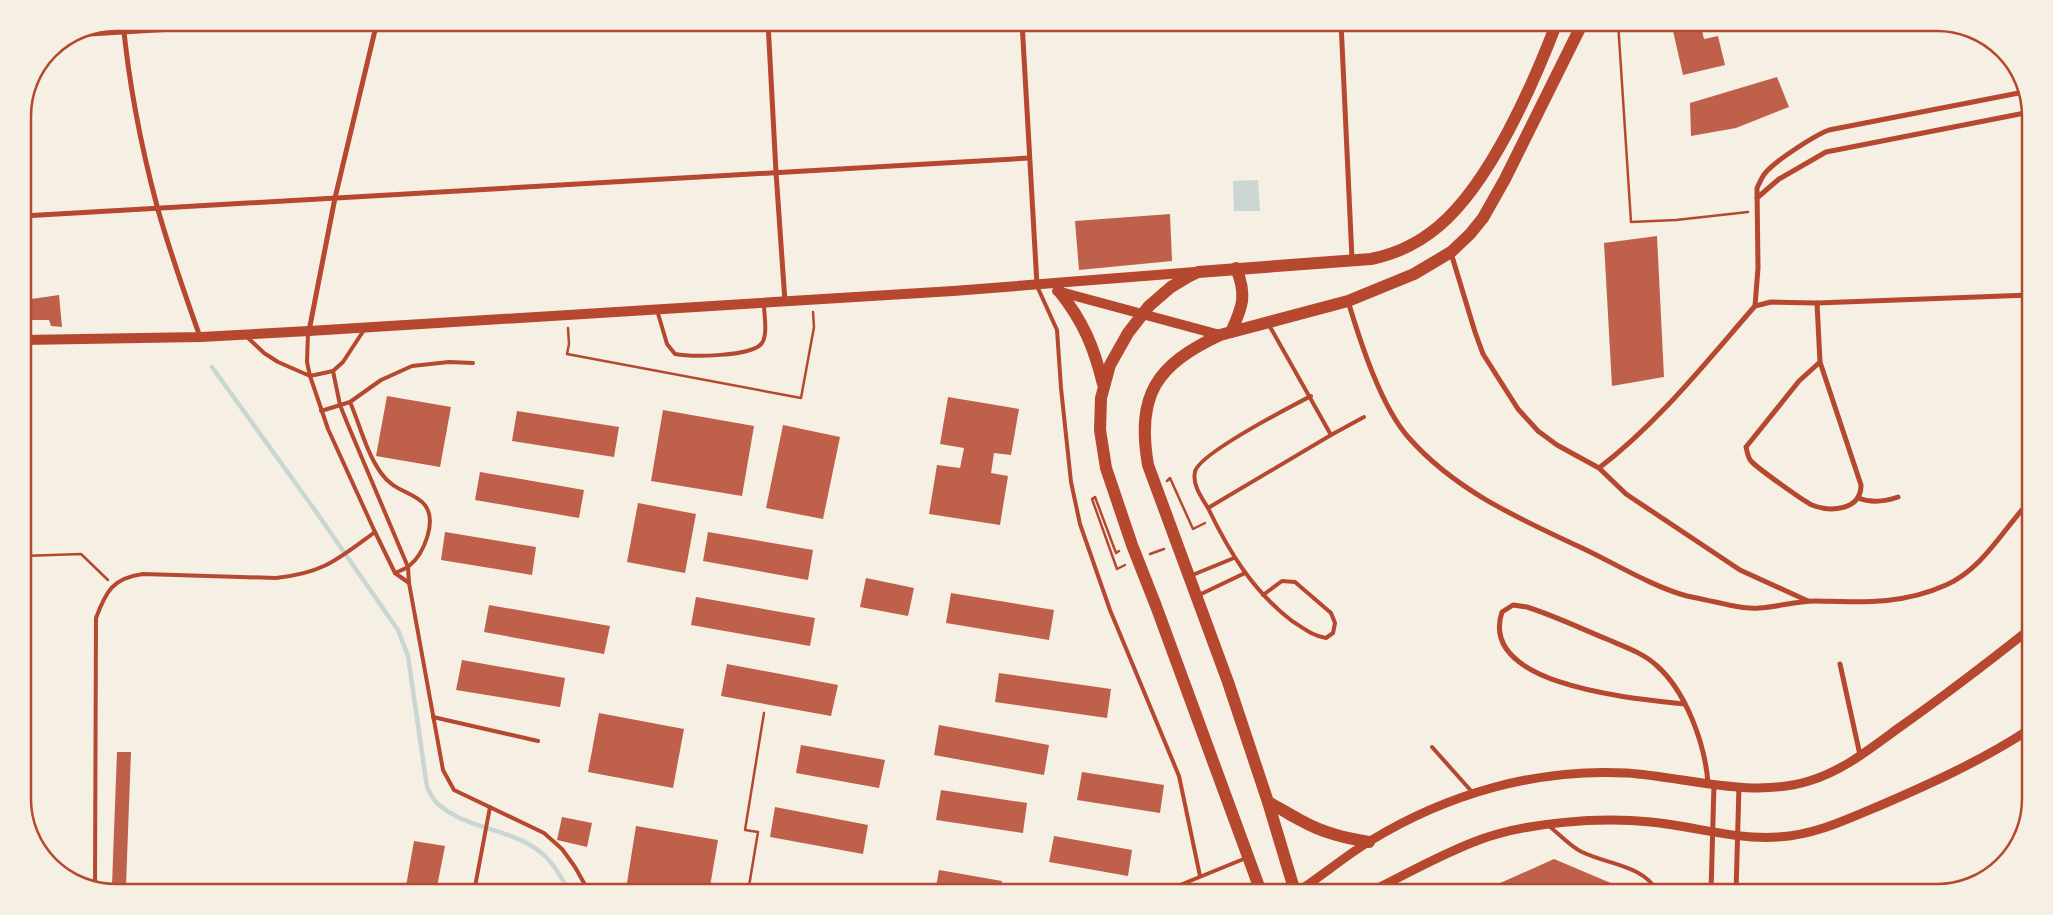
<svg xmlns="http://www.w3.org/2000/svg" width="2053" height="915" font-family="Quicksand,sans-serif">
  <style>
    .water { fill: #c9d6d2 }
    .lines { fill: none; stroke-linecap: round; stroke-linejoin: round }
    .stream { stroke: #c9d6d2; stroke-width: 4.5 }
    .building { fill: #bf614a }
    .path { stroke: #b5482f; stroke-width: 2.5 }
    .service { stroke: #b5482f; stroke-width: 4 }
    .minor { stroke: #b5482f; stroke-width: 5 }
    .tertiary { stroke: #b5482f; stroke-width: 9 }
    .secondary { stroke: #b5482f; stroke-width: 10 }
    .primary { stroke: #b5482f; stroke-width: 12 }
    .rim { fill: none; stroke: #b5482f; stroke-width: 2.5 }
  </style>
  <rect width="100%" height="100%" fill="#f6efe4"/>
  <polygon class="water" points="1258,180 1260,211 1234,211 1233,181"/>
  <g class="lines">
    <path class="stream" d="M212,367L312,506L398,630L408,656L427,787C430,793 433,800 438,804C468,831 517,828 546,857C556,867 563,880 569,892"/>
  </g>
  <g class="building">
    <polygon points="1671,22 1700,22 1704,39 1718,36 1725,65 1683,75"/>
    <polygon points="1777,77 1789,107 1736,128 1691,136 1690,103"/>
    <polygon points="1170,214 1172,261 1079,270 1075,221"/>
    <polygon points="1657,236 1664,377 1612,386 1604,243"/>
    <polygon points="59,295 62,327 51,326 49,320 30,320 23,315 24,300"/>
    <polygon points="387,396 451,407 440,467 376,456"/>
    <polygon points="948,397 1019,409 1011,455 994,453 991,473 1008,476 1000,525 929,514 937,465 960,468 964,448 940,444"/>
    <polygon points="663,410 754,426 742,496 651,481"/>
    <polygon points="517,411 619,427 614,457 512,441"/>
    <polygon points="783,425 840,437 823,519 766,508"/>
    <polygon points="480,472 584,490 579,518 475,500"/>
    <polygon points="638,503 696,514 685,573 627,562"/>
    <polygon points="445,532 536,547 532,575 441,560"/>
    <polygon points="708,532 813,550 808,580 703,561"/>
    <polygon points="866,578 914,588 908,616 860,607"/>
    <polygon points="951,593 1054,610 1049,640 946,623"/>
    <polygon points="696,597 815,618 810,646 691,625"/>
    <polygon points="489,605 610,626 604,654 484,632"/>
    <polygon points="462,660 565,678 560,707 456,690"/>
    <polygon points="727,664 838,685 831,716 721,696"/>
    <polygon points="999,673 1111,689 1107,718 995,702"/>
    <polygon points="599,713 684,729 673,788 588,772"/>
    <polygon points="939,725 1049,745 1044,775 934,755"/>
    <polygon points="801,745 885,760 879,788 796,773"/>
    <polygon points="117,752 131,752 126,885 112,885"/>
    <polygon points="1082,772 1164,785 1160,813 1077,800"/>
    <polygon points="941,790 1027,803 1023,833 936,820"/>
    <polygon points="775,807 868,825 863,854 770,837"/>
    <polygon points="562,817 592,823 587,847 557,840"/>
    <polygon points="636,826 718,840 709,892 684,892 627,883"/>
    <polygon points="1054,836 1132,850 1128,876 1049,862"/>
    <polygon points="414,841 445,846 436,892 405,892"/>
    <polygon points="1554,859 1632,892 1480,892"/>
    <polygon points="939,870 1002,881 1000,892 935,892"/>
  </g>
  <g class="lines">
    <g class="path">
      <polyline points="1618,22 1631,222 1676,220 1748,212"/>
      <polyline points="568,328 569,344 567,354 801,398 814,327 813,312"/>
      <polyline points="1167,481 1170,478 1193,529 1205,523"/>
      <polyline points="1119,551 1116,553 1095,497 1092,499 1117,569 1125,565"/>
      <polyline points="1150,554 1164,549"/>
      <polyline points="23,556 81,554 108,580"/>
      <polyline points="748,892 758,832 745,830 764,713"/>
    </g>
    <g class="service">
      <polyline points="1037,286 1057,330 1061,388 1071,482 1080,524 1110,610 1179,776 1200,876"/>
      <path d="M657,310L667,344L675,354C691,357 752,357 762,343C768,334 764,315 764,304"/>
      <polyline points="308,333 307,362 310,376 328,429 375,532 395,573 409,583"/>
      <polyline points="247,337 264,353 278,362 310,376 333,371 343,362 364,330"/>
      <polyline points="333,371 340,405 348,425 408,567 409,583 443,770 454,790 544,833 562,849 575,867 589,892"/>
      <path d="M350,402C360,425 366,452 381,473C394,492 412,491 424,504C438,520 424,554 409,566C405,569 400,571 395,573"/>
      <polyline points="321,411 350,402 381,380 412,366 449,362 473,363"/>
      <polyline points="1331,435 1364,417"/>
      <path d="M1208,508C1202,498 1192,485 1195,472C1198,454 1290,407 1311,396"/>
      <polyline points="1190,576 1234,558"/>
      <polyline points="1199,595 1245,573"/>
      <path d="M1263,595L1282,581L1295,582L1331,613L1335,623L1333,633L1326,638C1313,636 1303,628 1292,621C1253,591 1229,552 1208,508L1331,435L1269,325"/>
      <polyline points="433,717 538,741"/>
      <polyline points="1432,747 1473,793"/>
      <path d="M1549,826C1559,834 1569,845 1580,851C1607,865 1642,864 1658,892"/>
      <path d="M95,888L96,618C106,591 113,578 143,574L276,578C324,573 338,559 375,532"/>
      <polyline points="474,892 490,807"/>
      <polyline points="799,892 826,890 841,892"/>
      <polyline points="1163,892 1246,858"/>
    </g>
    <g class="minor">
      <path d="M123,22C129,85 141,146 157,206C169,250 185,294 200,337"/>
      <polyline points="768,22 776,172 785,302"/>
      <polyline points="1022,22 1037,285"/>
      <polyline points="1341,22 1352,259"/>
      <polyline points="73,35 287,22"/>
      <polyline points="1757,198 1779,179 1826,152 2030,112"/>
      <polyline points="23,216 1029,158"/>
      <polyline points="1451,253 1475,332 1483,354 1518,409 1538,431 1557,445 1599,468 1626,494 1740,570 1808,601"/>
      <path d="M1348,301C1360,341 1381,407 1409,438C1456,491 1518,518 1582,548C1614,563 1653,587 1687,596C1701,599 1716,602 1729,605C1739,607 1750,609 1759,608C1778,607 1796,601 1815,601C1861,602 1902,605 1946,585C1983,569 2003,529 2030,501"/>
      <path d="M1817,303L1820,362L1861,485C1861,511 1830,512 1812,505C1805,502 1757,468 1751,461C1748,458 1747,451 1746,447L1799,381L1820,362"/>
      <path d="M1755,306L1758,268L1757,188C1760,182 1762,176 1767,171C1777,160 1815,135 1829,130L2024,92"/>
      <polyline points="309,331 335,198 377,22"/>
      <path d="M1599,468C1659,422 1706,362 1755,306L1771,302L1817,303L2030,295"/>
      <path d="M1858,498C1871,503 1884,502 1898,497"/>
      <polyline points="1840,664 1860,755"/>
      <path d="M1684,704C1640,699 1477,687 1502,612L1513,605L1527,607C1555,616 1582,629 1609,640C1625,647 1643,653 1656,665C1686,691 1705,744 1708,783"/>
      <polyline points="1711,892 1714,784"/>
      <polyline points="1736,892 1739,786"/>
    </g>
    <g class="tertiary">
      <path d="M1297,892C1322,876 1345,856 1370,841C1447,794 1536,768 1627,773C1686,777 1751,799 1809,781C1843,771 1871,748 1900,727C1944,696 1987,663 2030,629"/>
      <path d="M1370,892C1405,875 1441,854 1479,840C1528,822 1599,817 1651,822C1693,826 1735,840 1778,837C1814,835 1846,820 1879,806C1930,784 1983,760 2030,729"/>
    </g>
    <g class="secondary">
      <polyline points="1057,291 1220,335"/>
      <polyline points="23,340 201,337 309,331 953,291 1195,272"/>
    </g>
    <g class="primary">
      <path d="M1059,291C1083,321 1094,347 1103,384"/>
      <path d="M1231,332C1243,306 1247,295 1236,268"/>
      <path d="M1268,802C1280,808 1290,815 1302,821C1323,833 1346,838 1369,842"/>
      <path d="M1261,892L1156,606L1132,545L1106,468L1100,430L1101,398L1110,365L1128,333L1149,306L1171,287L1186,278L1198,272L1371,259C1396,254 1419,243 1439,226C1490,183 1533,85 1557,22"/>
      <path d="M1295,892L1268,802L1228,682L1148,465C1136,395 1156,365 1220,335L1348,301L1414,274L1451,252L1470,234L1483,218L1505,179L1583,22"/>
    </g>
  </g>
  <path d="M0 0H2053V915H0ZM116 31H1937A85 85 0 0 1 2022 116V799A85 85 0 0 1 1937 884H116A85 85 0 0 1 31 799V116A85 85 0 0 1 116 31Z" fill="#f6efe4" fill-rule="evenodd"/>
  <path class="rim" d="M116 31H1937A85 85 0 0 1 2022 116V799A85 85 0 0 1 1937 884H116A85 85 0 0 1 31 799V116A85 85 0 0 1 116 31Z"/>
</svg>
